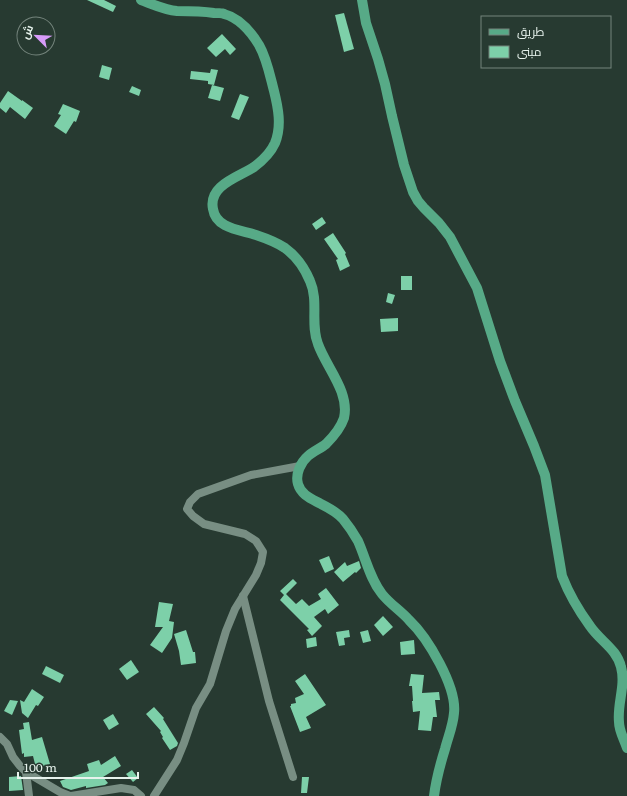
<svg xmlns="http://www.w3.org/2000/svg" width="627" height="796" font-family="Literata,Cairo,serif">
  <style>
    .building { fill: #7dd0a9 }
    .lines { fill: none; stroke-linecap: round; stroke-linejoin: round }
    .minor { stroke: #788e83; stroke-width: 8 }
    .major { stroke: #57aa87; stroke-width: 10 }
  </style>
  <rect width="100%" height="100%" fill="#273a31"/>
  <g class="building">
    <polygon points="87,0 104,0 116,6 113,12"/>
    <polygon points="344,13 354,49 344,52 335,15"/>
    <polygon points="222,34 236,49 230,55 225,49 216,57 207,48"/>
    <polygon points="102,65 112,68 109,80 99,77"/>
    <polygon points="211,69 218,70 214,85 208,84 208,81 190,79 191,71 210,73"/>
    <polygon points="212,85 224,88 220,101 208,98"/>
    <polygon points="132,86 141,90 139,96 129,92"/>
    <polygon points="8,91 22,101 22,100 33,108 25,119 10,107 6,113 0,108 0,103"/>
    <polygon points="240,94 249,97 239,120 231,117"/>
    <polygon points="63,104 80,111 76,122 74,121 66,134 54,126 61,115 58,114"/>
    <polygon points="322,217 326,223 316,230 312,224"/>
    <polygon points="333,233 346,253 345,254 350,266 340,271 336,260 338,259 324,239"/>
    <rect x="401" y="276" width="11" height="14"/>
    <polygon points="388,293 395,295 392,304 386,302"/>
    <polygon points="398,318 398,331 381,332 380,319"/>
    <polygon points="329,556 334,569 325,573 319,560"/>
    <polygon points="359,561 361,568 356,573 355,572 343,582 334,572 345,562 347,566"/>
    <polygon points="293,579 297,583 286,594 296,604 302,599 309,606 321,599 318,594 326,588 339,605 328,614 325,609 314,617 322,626 312,636 307,630 309,629 280,600 284,595 280,591"/>
    <polygon points="159,602 173,604 169,621 174,622 172,638 162,653 150,645 163,627 155,627"/>
    <polygon points="383,616 393,627 383,636 374,625"/>
    <polygon points="186,630 193,652 195,652 196,663 181,665 179,651 174,634"/>
    <polygon points="349,630 350,637 344,638 345,645 339,646 336,632"/>
    <polygon points="368,630 371,641 363,643 360,632"/>
    <polygon points="316,637 317,646 307,648 306,639"/>
    <polygon points="414,640 415,654 401,655 400,642"/>
    <polygon points="131,660 139,672 127,680 119,669"/>
    <polygon points="46,666 64,675 60,683 42,674"/>
    <polygon points="305,674 326,705 306,717 311,728 300,732 290,706 291,706 291,704 296,703 295,698 304,694 295,681"/>
    <polygon points="411,674 424,675 422,693 439,692 440,700 435,700 437,717 433,717 431,731 418,730 420,711 413,712 412,701 413,701 412,686 409,686"/>
    <polygon points="32,689 44,697 38,706 36,705 28,718 22,713 20,700 24,702"/>
    <polygon points="10,700 18,701 12,715 4,711"/>
    <polygon points="154,707 164,718 163,719 178,743 177,746 170,750 162,738 163,737 160,732 161,731 146,714"/>
    <polygon points="113,714 119,724 109,730 103,720"/>
    <polygon points="29,722 32,740 42,737 50,764 36,768 33,756 24,757 24,753 22,754 19,730 24,729 23,723"/>
    <polygon points="115,756 121,766 103,777 108,783 105,785 86,788 86,786 71,790 63,787 60,781 89,771 87,764 99,760 101,765"/>
    <polygon points="132,770 138,778 133,782 126,774"/>
    <polygon points="21,776 23,790 9,791 9,777"/>
    <polygon points="302,777 309,777 307,793 301,793"/>
  </g>
  <g class="lines">
    <g class="minor">
      <polyline points="243,596 269,701 293,777"/>
      <polyline points="0,737 7,744 13,757 20,766 26,772 60,792 70,796"/>
      <polyline points="26,772 29,796"/>
      <polyline points="71,796 121,788 134,790 141,796"/>
      <polyline points="154,796 177,760 184,743 196,708 210,684 226,631 235,609 256,575 261,563 263,552 256,541 245,534 204,524 193,516 187,509 190,502 198,494 251,475 300,466"/>
    </g>
    <g class="major">
      <path d="M141,0C152,4 165,10 177,11C189,11 201,11 214,13C215,13 224,13 224,14C240,18 251,32 259,45C267,59 270,76 274,91C278,107 282,126 275,143C271,152 262,161 254,167C239,177 208,185 213,209C216,229 241,230 256,235C265,238 276,242 285,248C296,256 305,269 310,281C319,301 310,324 318,344C326,367 350,392 344,418C341,427 333,437 326,444C321,448 314,451 308,456C301,462 295,474 298,484C301,495 312,499 321,504C329,508 337,512 343,519C348,525 354,534 358,541C366,559 370,579 382,594C390,604 401,611 409,620C428,638 457,687 454,713C453,726 448,737 445,749C440,765 436,780 434,796"/>
      <path d="M362,0L366,23L378,59L385,84L392,116L404,165L413,192L418,201L424,208L439,223L450,237L477,288L500,361L515,401L534,446L545,475L562,576C569,594 579,611 590,626C600,641 617,649 621,667C626,686 617,703 619,722C619,731 624,739 627,748"/>
    </g>
  </g>
  <rect x="481" y="16" width="130" height="52" fill="#273a31" stroke="#74847c"/>
  <rect x="489" y="29" width="20" height="6" fill="#57aa87" stroke="#74847c"/>
  <text x="517" y="36" font-size="12" fill="#e7f3ed">طريق</text>
  <rect x="489" y="46" width="20" height="12" fill="#7dd0a9" stroke="#74847c"/>
  <text x="517" y="56" font-size="12" fill="#e7f3ed">مبنى</text>
  <g transform="translate(36 36) rotate(294)"><circle r="19" fill="#273a31" stroke="#74847c"/>
  <path d="M0-3L7 15L0 10L-7 15Z" fill="#d79bf9"/>
  <text y="-6" font-size="11" font-weight="bold" text-anchor="middle" fill="#e7f3ed">ش</text>
  </g>
  <path d="M18 772v6h120v-6" fill="none" stroke="#e7f3ed" stroke-width="2"/>
  <text x="24" y="772" font-size="12" fill="#e7f3ed" stroke="#273a31" stroke-width="3" paint-order="stroke">100 m</text>
</svg>
